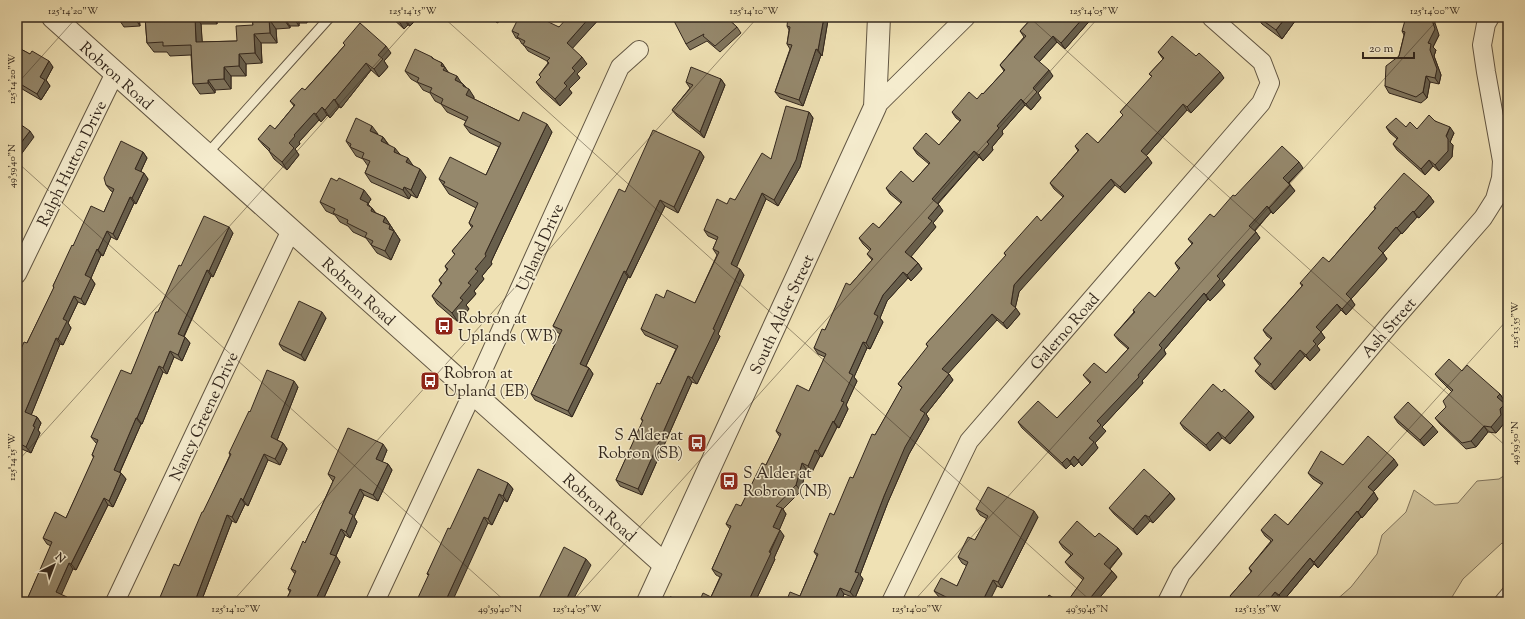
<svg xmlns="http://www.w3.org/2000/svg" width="1525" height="619" font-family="'Sorts Mill Goudy',serif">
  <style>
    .green { fill: #cfc19a; stroke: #81745c }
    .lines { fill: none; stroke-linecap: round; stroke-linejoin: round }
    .service-casing { stroke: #625643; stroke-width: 11 }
    .minor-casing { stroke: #625643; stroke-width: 20 }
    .tertiary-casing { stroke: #625643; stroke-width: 24 }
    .path { stroke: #33271d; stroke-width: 2.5; stroke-dasharray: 1 2; stroke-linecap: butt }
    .service { stroke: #f5ecce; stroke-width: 9 }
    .minor { stroke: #f5ecce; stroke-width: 18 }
    .tertiary { stroke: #f5ecce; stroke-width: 22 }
    .wall { fill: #80755d; stroke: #33271d }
    .shaded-wall { fill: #685f4c; stroke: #33271d }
    .building { fill: #95886c; stroke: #33271d }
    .ticks { fill: none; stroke: #33271d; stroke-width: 1; stroke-opacity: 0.45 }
    .labels { text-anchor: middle; stroke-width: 3; stroke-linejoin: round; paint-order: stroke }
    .street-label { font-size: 16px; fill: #33271d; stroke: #f5ecce }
    .poi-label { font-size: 16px; fill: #33271d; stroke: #f5ecce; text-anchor: start }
    .neatline { fill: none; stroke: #33271d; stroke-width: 1.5 }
    .ticks-label { font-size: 10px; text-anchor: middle; fill: #33271d }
  </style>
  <rect width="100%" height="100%" fill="#efe1b4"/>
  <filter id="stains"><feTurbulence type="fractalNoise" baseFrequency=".005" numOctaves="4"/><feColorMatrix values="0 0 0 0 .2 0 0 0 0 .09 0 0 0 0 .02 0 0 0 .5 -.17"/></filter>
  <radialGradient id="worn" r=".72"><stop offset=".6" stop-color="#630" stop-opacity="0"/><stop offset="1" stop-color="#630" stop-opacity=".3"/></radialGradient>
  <polygon class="green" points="1508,473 1508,547 1502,543 1463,579 1449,602 1334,602 1351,587 1377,554 1382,535 1406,512 1414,490 1435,505 1458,503 1477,481 1499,479"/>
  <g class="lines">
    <g class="service-casing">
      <g id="service">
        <polyline points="206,155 330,17"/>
        <polyline points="1498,602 1508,590"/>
      </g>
    </g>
    <g class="minor-casing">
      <g id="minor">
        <polyline points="875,107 966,17"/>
        <polyline points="17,274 115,73"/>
        <polyline points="115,602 291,230"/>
        <polyline points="375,602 473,392 620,67 639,50"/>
        <polyline points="891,602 969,441 1261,103 1270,83 1262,62 1211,17"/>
        <polyline points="1167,602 1181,574 1392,322 1483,218 1495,199 1501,178 1502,161 1486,72 1482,45 1486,24 1490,17"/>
      </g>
    </g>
    <g class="tertiary-casing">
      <g id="tertiary">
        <polyline points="53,17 665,565"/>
        <polyline points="648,602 875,107 879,17"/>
      </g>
    </g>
    <polyline class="path" points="670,597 676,602"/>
    <use href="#service" class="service"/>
    <use href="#minor" class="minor"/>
    <use href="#tertiary" class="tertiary"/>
  </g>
  <g class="wall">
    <polygon points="139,17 140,26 124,27 118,18"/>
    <polygon points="145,17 217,17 217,24 201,24 202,42 237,41 253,25 252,17 306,17 307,23 299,23 299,26 290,26 290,28 276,29 277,43 261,43 262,63 246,64 246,76 231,76 231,89 215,90 215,93 200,94 193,84 191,55 170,56 167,52 154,52 147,43"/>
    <polygon points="391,17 419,17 410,26 408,25 404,29"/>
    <polygon points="490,17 507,17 497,23 493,18 491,19"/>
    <polygon points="601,17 572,48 587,64 577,74 580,78 569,89 572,93 560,106 541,89 536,82 541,77 539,75 548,63 547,61 528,51 523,44 522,44 519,39 516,38 512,31 559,27"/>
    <polygon points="680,17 729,17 728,19 737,27 741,33 720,52 707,41 690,50 686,44"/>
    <polygon points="1033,17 1093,17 1065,49 1057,42 1039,62 1053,76 1038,93 1041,98 1031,110 1025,105 1002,131 1003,134 992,147 993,150 983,161 979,157 938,204 943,211 933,223 936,227 911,256 918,263 922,269 911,281 908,278 887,301 880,318 883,322 870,349 867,348 854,377 857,381 846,405 848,409 839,428 837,427 822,457 820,456 812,472 806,469 801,491 783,509 786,514 779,530 784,536 774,558 775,559 755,602 699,602 711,597 720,577 716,575 712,569 730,529 726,524 741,506 766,465 780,437 776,431 809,391 825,357 818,354 814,348 825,330 850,285 872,260 867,254 870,251 863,244 859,238 879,228 901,203 890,194 886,188 913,182 929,164 917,154 913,148 939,145 960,121 956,118 952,112 977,99 983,94 1004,71 1000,65 1024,37 1020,31"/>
    <polygon points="1257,17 1298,17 1282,39 1262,24"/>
    <polygon points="1441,17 1451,17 1450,19"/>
    <polygon points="828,20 822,56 821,55 803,106 780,98 775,92 790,49 787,44 789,30 787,26"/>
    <polygon points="1402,31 1439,35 1433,47 1436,50 1434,56 1441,75 1439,84 1430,82 1427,98 1421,103 1389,93 1385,86 1399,56 1404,35"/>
    <polygon points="343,43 391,53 384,61 388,67 379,77 371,70 341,108 339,107 330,118 327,115 321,122 319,120 299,142 300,144 295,149 299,155 287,170 274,159 269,151 264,146 258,139 275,129 294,106 290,101 305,90 345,45"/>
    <polygon points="17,47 53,67 46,80 50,86 41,100 17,86"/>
    <polygon points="1158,52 1196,56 1224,78 1191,113 1187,110 1146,156 1152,163 1125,193 1115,185 1026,283 1019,292 1015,308 1020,314 1007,329 997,320 948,373 953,380 926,414 929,419 909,454 888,502 860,575 863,579 855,598 844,594 841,602 786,602 800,596 817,556 814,552 834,515 875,435 902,388 898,384 928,347 926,344 1006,256 1004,253 1041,221 1063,197 1054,189 1050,183 1078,151 1075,146 1098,143 1123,115 1120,112 1152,77 1149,74 1163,59"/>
    <polygon points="432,57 435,60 442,63 448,72 463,84 474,97 474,99 519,121 552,132 491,262 492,264 482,276 484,279 474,291 476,294 466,305 469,309 458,322 437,304 432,296 441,284 439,280 447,270 445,266 455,255 452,251 472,228 469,223 476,208 449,194 439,179 486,175 499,147 470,133 464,125 466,121 447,112 441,104 435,101 430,93 423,90 418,83 411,79 405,71"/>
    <polygon points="721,79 725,85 704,138 677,116 672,110 690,88 686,82"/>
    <polygon points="809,112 813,118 800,167 778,206 766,199 736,267 744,275 718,334 720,336 697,384 692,382 642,495 620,486 616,480 643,422 641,419 660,384 676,349 645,335 641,329 664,298 695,303 717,255 713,249 717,240 708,236 704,230 727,204 735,200 771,159"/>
    <polygon points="1435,121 1454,133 1450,142 1453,145 1452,157 1439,171 1433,166 1425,175 1397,150 1393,144 1397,139 1390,133 1386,127 1406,127 1417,129"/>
    <polygon points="378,135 383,137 389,145 426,177 417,198 411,195 409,199 371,182 365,173 368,166 363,159 356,156 346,141"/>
    <polygon points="700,151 704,157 678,213 665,206 630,278 628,277 586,366 589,368 593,374 572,417 535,400 531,394 560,334 557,332 553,326 625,192"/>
    <polygon points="143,152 147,158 141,171 148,179 136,204 134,203 117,240 111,237 103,256 101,255 91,278 95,284 85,305 78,302 68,323 71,328 63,345 60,344 31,415 37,417 41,423 38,430 40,433 31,453 17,447 17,358 27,343 54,288 53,286 73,246 104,212 113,192 111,191 106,185"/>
    <polygon points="1303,168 1289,183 1295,191 1273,214 1271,212 1255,231 1260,238 1222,281 1225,285 1210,301 1208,299 1164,350 1166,354 1142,381 1143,383 1102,427 1106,431 1095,443 1098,448 1082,466 1079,462 1074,467 1071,464 1066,469 1022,428 1018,422 1057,418 1090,383 1083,375 1106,373 1128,349 1119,341 1114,335 1134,312 1133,310 1155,297 1179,270 1175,263 1192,244 1188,239 1214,217 1235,196"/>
    <polygon points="1429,195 1434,202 1419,218 1417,217 1402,234 1401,233 1383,253 1387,259 1351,299 1355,305 1346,315 1341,310 1321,332 1325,338 1317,346 1320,350 1310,361 1305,356 1275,390 1260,377 1255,371 1260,366 1254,358 1271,339 1267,336 1263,330 1302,286 1300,283 1329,262 1375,209 1374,207"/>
    <polygon points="371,199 368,204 371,208 372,208 376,213 385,217 400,240 391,260 377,253 366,238 353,232 348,226 340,222 335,215 326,211 320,202"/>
    <polygon points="233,233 213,277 211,276 184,337 185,337 190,343 182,361 174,357 167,374 163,372 142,424 141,424 120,472 126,479 113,507 108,505 76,570 73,569 26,602 51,546 47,544 43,538 66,518 94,458 92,455 97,444 96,443 91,437 131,374 158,312 181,266"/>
    <polygon points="326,318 305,361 283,350 279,344"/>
    <polygon points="1462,371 1500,394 1504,400 1502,402 1508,409 1508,411 1504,415 1506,421 1496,433 1488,432 1476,447 1466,449 1440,424 1435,418 1446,407 1452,392 1440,380 1435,374"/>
    <polygon points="298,387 277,440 283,443 287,449 280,465 268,460 248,506 245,504 236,523 232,521 201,602 158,602 179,566 230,455 229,453"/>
    <polygon points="1249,411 1254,417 1230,444 1222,438 1210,451 1184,429 1180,423"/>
    <polygon points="1394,417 1438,432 1424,446 1398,423"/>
    <polygon points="387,450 382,462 388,464 392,470 378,501 364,495 354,517 357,522 350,538 345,535 336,556 340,562 322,602 285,602 290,592 288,589 295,574 291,569 305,543 333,481 332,480 328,474"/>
    <polygon points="1343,465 1398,465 1373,492 1378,499 1362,518 1361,517 1318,568 1314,564 1283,601 1280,598 1276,602 1234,602 1230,596 1251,572 1249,568 1271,541 1265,536 1261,530 1288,525 1322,485 1313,479 1308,473"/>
    <polygon points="508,483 513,489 507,502 504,500 492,525 488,523 428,575 427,574 450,529"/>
    <polygon points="1170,493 1175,499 1153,523 1150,521 1137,535 1114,514 1109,508"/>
    <polygon points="976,509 1038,517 1002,588 997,586 946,601 939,597 934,591 957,586 967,566 962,563 958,557 975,540 987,519 980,515"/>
    <polygon points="1095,537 1118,548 1122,554 1110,569 1112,571 1117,577 1096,602 1067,602 1083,580 1070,568 1065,562 1071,555 1063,548 1059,542"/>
  </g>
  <g class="shaded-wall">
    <polygon points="134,17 139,17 140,26"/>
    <polygon points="195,17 196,17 201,24 203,52 196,42"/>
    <polygon points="213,17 217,17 217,24"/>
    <polygon points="283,17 290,26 290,28 283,18"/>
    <polygon points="293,17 295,17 299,23 299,26"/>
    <polygon points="303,17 306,17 307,23"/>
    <polygon points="401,17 403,17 408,25 404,29 398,20"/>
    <polygon points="405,17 419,17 410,26 404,18"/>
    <polygon points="590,17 601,17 571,50 567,43"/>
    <polygon points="824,17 826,17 828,20 822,56 818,50"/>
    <polygon points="1084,17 1093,17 1065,49 1061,43"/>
    <polygon points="1286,17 1298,17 1282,39 1276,30"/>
    <polygon points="1431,17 1433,17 1439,35 1433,47 1436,50 1434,56 1441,75 1439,84 1435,78 1428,43"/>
    <polygon points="269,19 276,29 277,43 270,33"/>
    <polygon points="254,34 261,43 262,63 255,53"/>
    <polygon points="1053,36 1057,42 1038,63 1034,57"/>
    <polygon points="386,46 391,53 384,61 388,67 379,77 374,69 378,55"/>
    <polygon points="816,49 821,55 803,106 799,100"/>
    <polygon points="239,54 246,64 246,76 239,66"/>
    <polygon points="582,57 587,64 577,74 580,78 569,89 572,93 560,106 555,99 564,83 572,68"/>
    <polygon points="49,61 53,67 46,80 50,86 41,100 37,94 40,77"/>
    <polygon points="366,63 371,70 341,108 335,100"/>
    <polygon points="442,63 450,75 449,78 441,66"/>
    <polygon points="224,67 231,76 231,89 224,79"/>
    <polygon points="1049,70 1053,76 1038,93 1041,98 1031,110 1026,104 1033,88"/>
    <polygon points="1220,72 1224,78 1191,113 1187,107"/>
    <polygon points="457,76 462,84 455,80"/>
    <polygon points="1426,76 1430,82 1427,98 1423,92"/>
    <polygon points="721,79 725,85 704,138 700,132"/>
    <polygon points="208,80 215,90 215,93 208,83"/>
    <polygon points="463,84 468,90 469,89 474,97 472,103 466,95 463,86"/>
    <polygon points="334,99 339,107 330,118 325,110"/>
    <polygon points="1021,99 1025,105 1002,131 1003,134 992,147 993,150 983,161 979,155 987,142 997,126"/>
    <polygon points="1183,104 1187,110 1145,157 1141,151"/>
    <polygon points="322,107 327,115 321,122 316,114"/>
    <polygon points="809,112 813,118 800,167 778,206 774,200"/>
    <polygon points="314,113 319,120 299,142 300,144 295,149 299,155 287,170 282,162 289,143 294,135"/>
    <polygon points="547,124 552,132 491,262 492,264 482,276 484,279 474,291 476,294 466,305 469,309 458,322 452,313 475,269 485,254"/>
    <polygon points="372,126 378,134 370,131"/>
    <polygon points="1450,127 1454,133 1450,142 1453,145 1452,157 1439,171 1435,165"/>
    <polygon points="30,131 34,137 17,160 17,148"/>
    <polygon points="383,137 389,146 381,141"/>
    <polygon points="395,148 402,157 394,152"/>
    <polygon points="700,151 704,157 678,213 674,207"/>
    <polygon points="974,151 979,157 936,205 932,199"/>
    <polygon points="143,152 147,158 139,175 135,169"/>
    <polygon points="1148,157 1152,163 1125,193 1120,187"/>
    <polygon points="408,158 414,167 406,162"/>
    <polygon points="1429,160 1433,166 1425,175 1421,169"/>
    <polygon points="1299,162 1303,168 1287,184 1283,178"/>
    <polygon points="420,169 426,177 417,198 411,190"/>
    <polygon points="144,173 148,179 136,204 132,198"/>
    <polygon points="1111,179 1115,185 1019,292 1015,309 1016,308 1020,314 1007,329 1003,323 1011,304 1014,285"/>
    <polygon points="1290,185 1295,191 1273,214 1269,208"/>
    <polygon points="404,187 411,195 409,199 403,190"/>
    <polygon points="364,190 371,199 368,204 379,217 377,220 360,199"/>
    <polygon points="762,193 766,199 735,271 731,264"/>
    <polygon points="1429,195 1434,202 1419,218 1414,212"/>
    <polygon points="130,197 134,203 117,240 113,234"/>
    <polygon points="660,200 665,206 630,278 626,272"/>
    <polygon points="939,205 943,211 933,223 936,227 910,258 905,252 928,218"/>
    <polygon points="1267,206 1271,212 1253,232 1249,226"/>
    <polygon points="1413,211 1417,217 1402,234 1397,228"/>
    <polygon points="385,217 400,240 391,260 385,251 383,222"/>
    <polygon points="229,227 233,233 213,277 209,271"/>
    <polygon points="1396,227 1401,233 1383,253 1387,259 1351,299 1355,305 1346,315 1342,309 1346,294 1378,248"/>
    <polygon points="107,231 111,237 103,256 98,250"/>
    <polygon points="1256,232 1260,238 1222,281 1225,285 1210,301 1206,295 1217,276"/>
    <polygon points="97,249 101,255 91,278 95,284 85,305 81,299 85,275"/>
    <polygon points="918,263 922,269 911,281 907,275"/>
    <polygon points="740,269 744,275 718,334 720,336 697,384 692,378 713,329"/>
    <polygon points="207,270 211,276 182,340 178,334"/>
    <polygon points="624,271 628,277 584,370 580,364"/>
    <polygon points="903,272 908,278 887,301 880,318 883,322 870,349 866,343 874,314 883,295"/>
    <polygon points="1204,293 1208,299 1164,350 1166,354 1142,381 1143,383 1102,427 1106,431 1095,443 1098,448 1082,466 1078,460 1097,421 1138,375 1159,345"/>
    <polygon points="74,296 78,302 68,323 71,328 63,345 58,339 63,319"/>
    <polygon points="1337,304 1341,310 1321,332 1325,338 1317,346 1320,350 1310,361 1306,355 1313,341 1316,327"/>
    <polygon points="322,312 326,318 305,361 301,355"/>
    <polygon points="992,314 997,320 947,375 942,369"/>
    <polygon points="185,337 190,343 182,361 178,355"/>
    <polygon points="56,338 60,344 30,418 25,412"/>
    <polygon points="863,342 867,348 854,377 857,381 846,405 848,409 839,428 834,422 849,373"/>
    <polygon points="1300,350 1305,356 1275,390 1271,384"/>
    <polygon points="170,351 174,357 167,374 163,368"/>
    <polygon points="159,366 163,372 142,424 137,418"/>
    <polygon points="589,368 593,374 572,417 568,411"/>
    <polygon points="949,374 953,380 926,414 929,419 909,454 888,502 860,575 863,579 855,598 850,592 855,572 884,496 920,410"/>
    <polygon points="688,376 692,382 642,495 638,489"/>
    <polygon points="294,381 298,387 276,443 271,437"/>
    <polygon points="1500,394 1504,400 1501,403 1497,397"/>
    <polygon points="1505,404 1508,409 1508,411 1504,415 1506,421 1496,433 1491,427 1500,409"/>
    <polygon points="1249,411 1254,417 1230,444 1225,438"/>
    <polygon points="37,417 41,423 38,430 40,433 31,453 26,447 33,426"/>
    <polygon points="136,418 141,424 118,476 114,470"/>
    <polygon points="833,421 837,427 822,457 818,451"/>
    <polygon points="1433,426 1438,432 1424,446 1420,440"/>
    <polygon points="1484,426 1488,432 1476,447 1471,441"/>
    <polygon points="1218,432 1222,438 1210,451 1206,445"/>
    <polygon points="283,443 287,449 280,465 275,459"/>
    <polygon points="383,444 387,450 381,465 376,459"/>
    <polygon points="815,450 820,456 812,472 808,466"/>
    <polygon points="264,454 268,460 248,506 243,500"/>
    <polygon points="1074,456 1079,462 1074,467 1070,461"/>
    <polygon points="1067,458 1071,464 1066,469 1062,463"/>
    <polygon points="1394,459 1398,465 1372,493 1368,487"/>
    <polygon points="802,463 806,469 801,491 796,485"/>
    <polygon points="388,464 392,470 378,501 373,495"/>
    <polygon points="121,473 126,479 113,507 109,501"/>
    <polygon points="508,483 513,489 507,502 503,496"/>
    <polygon points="360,489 364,495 354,517 357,522 350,538 346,532 349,513"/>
    <polygon points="1374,492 1378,499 1362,518 1358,512"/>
    <polygon points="1170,493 1175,499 1153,523 1149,517"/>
    <polygon points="499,494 504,500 492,525 488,519"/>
    <polygon points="104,498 108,505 76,570 71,564"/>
    <polygon points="241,498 245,504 236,523 232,517"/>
    <polygon points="782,508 786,514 778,533 773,527"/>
    <polygon points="1034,511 1038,517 1002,588 998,582"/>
    <polygon points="1357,511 1361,517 1318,568 1314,562"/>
    <polygon points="227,515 232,521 201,602 196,602 195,601"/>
    <polygon points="1145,515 1150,521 1137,535 1133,529"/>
    <polygon points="484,517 488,523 452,602 445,602"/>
    <polygon points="341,529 345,535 334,560 330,554"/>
    <polygon points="780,530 784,536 774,558 775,559 755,602 748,602"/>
    <polygon points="1118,548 1122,554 1108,570 1104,564"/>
    <polygon points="336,556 340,562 322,602 316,602 315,601"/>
    <polygon points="1310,558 1314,564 1283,601 1279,595"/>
    <polygon points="586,559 591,565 572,602 565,602"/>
    <polygon points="69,563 73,569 60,598 56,592"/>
    <polygon points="1112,571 1117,577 1096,602 1087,602"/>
    <polygon points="993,580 997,586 989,602 982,602"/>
    <polygon points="840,588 844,594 841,602 834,602"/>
    <polygon points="1275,592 1280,598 1276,602 1267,602"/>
    <polygon points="67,597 71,602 65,602"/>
    <polygon points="308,598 311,602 307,602"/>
  </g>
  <g class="building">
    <polygon points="118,17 134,17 118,18"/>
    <polygon points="145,17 195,17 196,42 237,41 236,26 253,25 252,17 283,17 283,18 269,19 270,33 254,34 255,53 239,54 239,66 224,67 224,79 208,80 208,83 193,84 191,45 163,46 163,42 147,43"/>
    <polygon points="394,17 401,17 398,20"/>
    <polygon points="519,17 538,17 559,27 568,17 590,17 567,43 582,57 572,68 575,71 564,83 567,86 555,99 536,82 541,77 539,75 549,63 547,61 550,58 523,45 525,41 517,37 519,34 512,31"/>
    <polygon points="680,17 691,17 690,20 693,17 726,17 737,27 715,46 703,36 704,34 686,44 674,21"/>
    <polygon points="788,17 824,17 818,50 816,49 799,100 775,92 792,45 787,44 790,27 787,26"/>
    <polygon points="1033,17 1084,17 1061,43 1053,36 1034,57 1049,70 1033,88 1037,92 1026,104 1021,99 997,126 999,128 987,142 989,144 979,155 974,151 932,199 939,205 928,218 932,221 905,252 918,263 907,275 903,272 883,295 874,314 878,316 866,343 863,342 849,373 853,375 841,401 844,402 834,422 833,421 818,451 815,450 808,466 802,463 796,485 776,506 782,508 773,527 780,530 769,552 771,553 748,602 699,602 703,593 711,597 722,574 712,569 731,526 726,524 736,504 741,506 762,463 766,465 781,434 776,431 797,385 809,391 826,354 814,348 822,329 825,330 846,283 850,285 873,259 867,254 871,249 859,238 873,223 879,228 902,202 886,188 901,171 913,182 930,163 913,148 926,133 939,145 961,120 952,112 969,92 977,99 982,93 983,94 1005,70 1000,65 1026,36 1020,31"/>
    <polygon points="1258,17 1286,17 1276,30"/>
    <polygon points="1406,17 1431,17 1435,29 1428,43 1431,44 1430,50 1437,69 1435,78 1426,76 1423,92 1416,97 1385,86 1386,66 1399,56 1405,32 1402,31"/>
    <polygon points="360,23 386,46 378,55 383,59 374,69 366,63 335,100 334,99 325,110 322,107 316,114 314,113 294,135 295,136 289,143 294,148 282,162 269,151 270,149 258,139 270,125 275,129 295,105 290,101 302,88 305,90 325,68 345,45 343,43"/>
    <polygon points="1172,36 1196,56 1199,53 1220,72 1187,107 1183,104 1141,151 1148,157 1120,187 1111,179 1021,277 1014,285 1011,304 1016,308 1003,323 992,314 942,369 949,374 920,410 925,413 905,447 884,496 855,572 859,573 850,592 840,588 834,602 786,602 790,592 800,596 818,554 814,552 830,513 834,515 850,477 853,478 872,434 875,435 902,387 898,384 928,346 926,344 1006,255 1004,253 1037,216 1041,221 1064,196 1050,183 1079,150 1075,146 1087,133 1098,143 1123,115 1120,112 1152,76 1149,74 1164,58 1158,52"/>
    <polygon points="17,47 30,54 32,51 49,61 40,77 45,80 37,94 17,82"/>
    <polygon points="415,49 432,57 432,58 442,63 441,66 445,67 443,70 457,76 455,80 463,84 463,86 469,89 466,95 519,121 523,112 547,124 485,254 486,256 475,269 478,271 468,283 471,285 460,298 463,300 452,313 432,296 442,283 439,280 448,269 445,266 455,254 452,251 473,226 469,223 478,203 443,185 445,182 439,179 450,157 486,175 501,143 464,125 468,117 441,104 443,99 430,92 432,88 417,82 419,78 405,71"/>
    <polygon points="691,67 721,79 700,132 672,110 693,85 686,82"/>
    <polygon points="786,106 809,112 796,160 774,200 762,193 731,264 740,269 713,329 715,330 692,378 688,376 638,489 616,480 643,420 641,419 657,383 660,384 678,346 641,329 656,294 664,298 667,290 695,303 719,252 713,249 718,237 704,230 717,199 727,204 730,198 735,200 762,153 771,159"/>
    <polygon points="1429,115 1435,121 1450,127 1446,136 1448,139 1448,151 1435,165 1429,160 1421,169 1393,144 1398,138 1386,127 1396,118 1406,127 1410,122 1417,129"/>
    <polygon points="356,118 372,126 370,131 383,137 381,141 395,148 394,152 408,158 406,162 420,169 411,190 404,187 403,190 365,173 370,161 362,158 364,153 350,147 351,144 346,141"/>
    <polygon points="17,122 30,131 17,148"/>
    <polygon points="653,130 700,151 674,207 660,200 626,272 624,271 580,364 589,368 568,411 531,394 562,330 553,326 619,189 625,192"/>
    <polygon points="121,141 143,152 135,169 144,173 132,198 130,197 113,234 107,231 98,250 97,249 85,275 91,278 81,299 74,296 63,319 67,321 58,339 56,338 25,412 37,417 33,426 35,427 26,447 17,442 17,358 24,342 27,343 54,287 53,286 72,245 73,246 91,206 104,212 114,189 106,185 104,178"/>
    <polygon points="1282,146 1299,162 1283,178 1290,185 1269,208 1267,206 1249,226 1256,232 1217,276 1220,279 1206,295 1204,293 1159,345 1162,348 1138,375 1139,377 1097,421 1101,425 1089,438 1094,442 1078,460 1074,456 1070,461 1067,458 1062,463 1018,422 1038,401 1057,418 1091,382 1083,375 1094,363 1106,373 1129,348 1114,335 1135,312 1133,310 1149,292 1155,297 1180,268 1175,263 1193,243 1188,239 1210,214 1214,217 1233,195 1235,196"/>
    <polygon points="1404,173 1429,195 1414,212 1413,211 1397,228 1396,227 1378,248 1383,253 1346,294 1351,299 1342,309 1337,304 1316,327 1321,332 1313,341 1316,344 1306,355 1300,350 1271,384 1255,371 1261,364 1254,358 1272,338 1263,330 1303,285 1300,283 1323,257 1329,262 1376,208 1374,207"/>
    <polygon points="331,178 337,181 339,178 364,190 360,199 368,203 367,205 372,208 371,211 385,217 383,222 390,225 389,229 394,231 385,251 371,245 373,241 365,237 367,233 347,223 348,220 333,213 335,209 320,202"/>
    <polygon points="204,216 229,227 209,271 207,270 178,334 185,337 178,355 170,351 163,368 159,366 137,418 136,418 114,470 121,473 109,501 104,498 71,564 69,563 56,592 67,597 65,602 26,602 52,542 43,538 55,512 66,518 94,456 92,455 98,440 91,437 121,370 131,374 156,312 158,312 179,265 181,266"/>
    <polygon points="299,301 322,312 301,355 279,344"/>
    <polygon points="1449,359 1462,371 1467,365 1500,394 1497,397 1505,404 1500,409 1501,415 1491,427 1484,426 1471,441 1462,443 1435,418 1446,407 1443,401 1453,390 1435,374"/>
    <polygon points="267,370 294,381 271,437 283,443 275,459 264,454 243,500 241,498 232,517 227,515 195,601 198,602 158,602 174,564 179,566 202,512 203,512 231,454 229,453 249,411 250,412"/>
    <polygon points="1213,384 1222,392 1224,389 1249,411 1225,438 1218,432 1206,445 1180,423"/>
    <polygon points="1408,402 1433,426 1420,440 1394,417"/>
    <polygon points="348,428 383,444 376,459 388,464 373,495 360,489 349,513 353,515 346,532 341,529 330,554 336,556 315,601 308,598 307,602 285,602 291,590 288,589 296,571 291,569 303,541 305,543 335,477 328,474"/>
    <polygon points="1368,436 1394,459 1368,487 1374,492 1358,512 1357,511 1314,562 1310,558 1279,595 1275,592 1267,602 1237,602 1230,596 1252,571 1249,568 1273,540 1261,530 1275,514 1288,525 1323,483 1308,473 1321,451 1343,465"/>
    <polygon points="478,469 508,483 503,496 499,494 488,519 484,517 445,602 416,602 429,574 427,574 448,528 450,529"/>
    <polygon points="1144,469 1170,493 1149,517 1145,515 1133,529 1109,508"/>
    <polygon points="988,487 1034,511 998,582 993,580 982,602 946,602 948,598 934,591 941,578 957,586 968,562 958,557 968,537 975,540 988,516 976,509"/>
    <polygon points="1077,521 1095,537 1099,533 1118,548 1104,564 1112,571 1087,602 1067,602 1084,578 1065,562 1073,554 1059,542"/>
    <polygon points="564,547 586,559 565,602 534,602 535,599 538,600"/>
    <polygon points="1049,595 1060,602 1044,602"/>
  </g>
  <path class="ticks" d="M443,17L1092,602M1029,17L1508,448M17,84L77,17M17,162L506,602M17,462L418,17M232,602L758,17M572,602L1099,17M913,602L1440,17M1253,602L1508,319"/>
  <defs>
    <g id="bus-square" transform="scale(1)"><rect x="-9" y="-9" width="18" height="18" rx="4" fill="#8f2418" stroke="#f5ecce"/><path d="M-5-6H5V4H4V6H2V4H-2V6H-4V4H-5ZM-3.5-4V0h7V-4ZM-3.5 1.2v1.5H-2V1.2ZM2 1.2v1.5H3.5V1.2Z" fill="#fff"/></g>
  </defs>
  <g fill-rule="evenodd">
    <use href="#bus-square" x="444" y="326"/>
    <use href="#bus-square" x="430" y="381"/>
    <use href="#bus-square" x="697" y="443"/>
    <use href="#bus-square" x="729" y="481"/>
  </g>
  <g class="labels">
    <g class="street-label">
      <text transform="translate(117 75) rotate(42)" y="6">Robron Road</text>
      <text transform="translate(71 163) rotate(-64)" y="6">Ralph Hutton Drive</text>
      <text transform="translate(539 247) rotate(-66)" y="6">Upland Drive</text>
      <text transform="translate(359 291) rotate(42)" y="6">Robron Road</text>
      <text transform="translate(781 314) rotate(-65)" y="6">South Alder Street</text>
      <text transform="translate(1388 327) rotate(-49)" y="6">Ash Street</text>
      <text transform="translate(1064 331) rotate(-49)" y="6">Galerno Road</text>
      <text transform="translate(203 416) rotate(-65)" y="6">Nancy Greene Drive</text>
      <text transform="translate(600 507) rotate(42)" y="6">Robron Road</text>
    </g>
    <g class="poi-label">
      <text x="458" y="323">Robron at<tspan x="458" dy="18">Uplands (WB)</tspan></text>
      <text x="444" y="378">Robron at<tspan x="444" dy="18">Upland (EB)</tspan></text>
      <text x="683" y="440" text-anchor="end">S Alder at<tspan x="683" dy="18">Robron (SB)</tspan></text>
      <text x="743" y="478">S Alder at<tspan x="743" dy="18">Robron (NB)</tspan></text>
    </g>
  </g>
  <rect width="1525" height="619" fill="none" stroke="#efe1b4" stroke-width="44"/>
  <g transform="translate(54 565) rotate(42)" stroke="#f5ecce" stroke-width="3" paint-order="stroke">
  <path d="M0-3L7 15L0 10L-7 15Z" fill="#33271d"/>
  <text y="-6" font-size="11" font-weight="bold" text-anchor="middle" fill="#33271d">N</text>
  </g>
  <path d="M1363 52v6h51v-6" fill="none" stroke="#33271d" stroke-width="2"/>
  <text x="1369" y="52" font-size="12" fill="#33271d" stroke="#f5ecce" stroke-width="3" paint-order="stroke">20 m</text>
  <rect x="22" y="22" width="1481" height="575" class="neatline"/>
  <g class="ticks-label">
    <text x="73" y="14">125°14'20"W</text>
    <text x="413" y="14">125°14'15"W</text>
    <text x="754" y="14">125°14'10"W</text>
    <text x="1094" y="14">125°14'05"W</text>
    <text x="1435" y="14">125°14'00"W</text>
    <text transform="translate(11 79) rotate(-90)" y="4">125°14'20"W</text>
    <text transform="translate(11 166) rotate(-90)" y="4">49°59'40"N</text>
    <text transform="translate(1514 325) rotate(-90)" y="4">125°13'55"W</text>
    <text transform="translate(1514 443) rotate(-90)" y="4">49°59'50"N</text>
    <text transform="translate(11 457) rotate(-90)" y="4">125°14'15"W</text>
    <text x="236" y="612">125°14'10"W</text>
    <text x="500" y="612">49°59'40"N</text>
    <text x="577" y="612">125°14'05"W</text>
    <text x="917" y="612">125°14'00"W</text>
    <text x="1087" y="612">49°59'45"N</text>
    <text x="1258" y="612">125°13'55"W</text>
  </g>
  <rect width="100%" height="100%" filter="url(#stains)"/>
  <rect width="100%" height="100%" fill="url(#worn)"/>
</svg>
